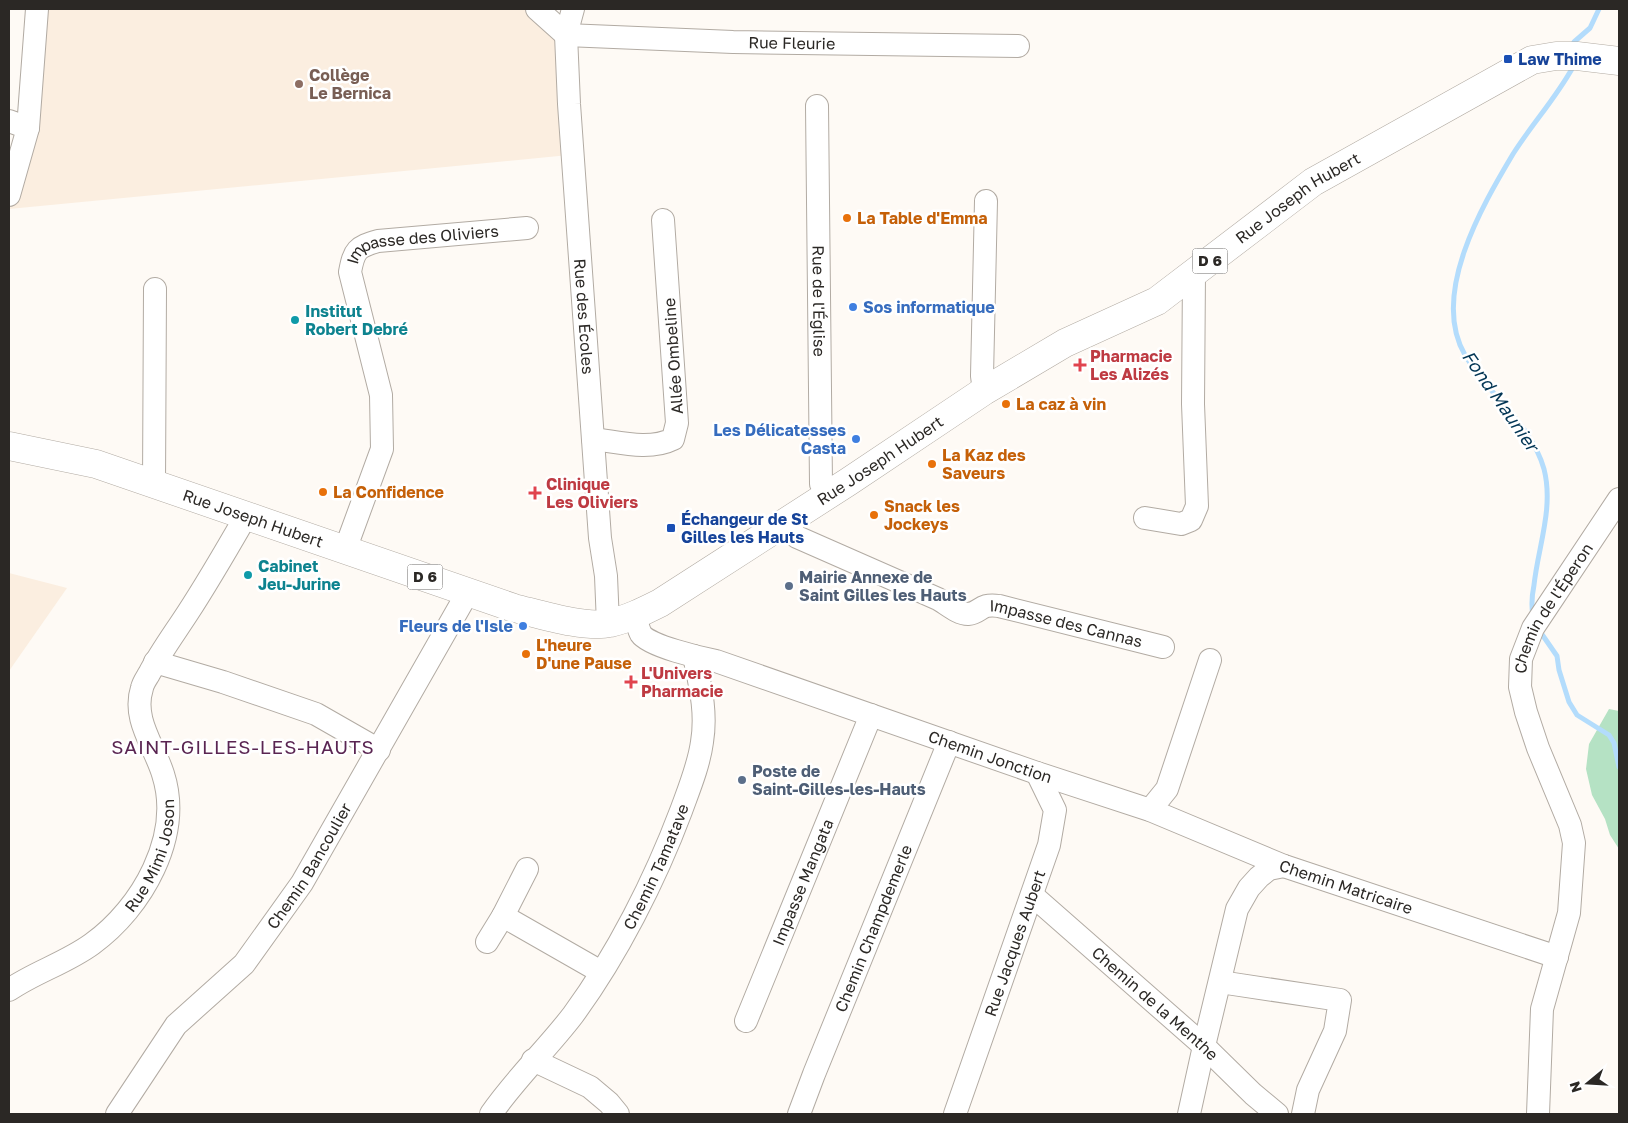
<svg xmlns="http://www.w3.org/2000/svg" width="1628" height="1123" font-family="'Golos Text',sans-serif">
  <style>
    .built { fill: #fbeee0 }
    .green { fill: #b5e2c4 }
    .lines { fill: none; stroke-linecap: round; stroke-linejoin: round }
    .stream { stroke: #b3dcfc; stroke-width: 5 }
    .minor-casing { stroke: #b2aba3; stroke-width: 24 }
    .major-casing { stroke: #b2aba3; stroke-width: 29 }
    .minor { stroke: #fff; stroke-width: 22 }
    .major { stroke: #fff; stroke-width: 28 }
    .transit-dot { fill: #1a4fb4; stroke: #fff; stroke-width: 2 }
    .education-dot { fill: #8d6e63; stroke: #fff; stroke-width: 2 }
    .food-dot { fill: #e8710a; stroke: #fff; stroke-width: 2 }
    .shop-dot { fill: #3f7fe0; stroke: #fff; stroke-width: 2 }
    .culture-dot { fill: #0f9aa8; stroke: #fff; stroke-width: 2 }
    .health-dot { fill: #e0444e; stroke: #fff; stroke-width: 2 }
    .service-dot { fill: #5c6f8a; stroke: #fff; stroke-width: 2 }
    .labels { text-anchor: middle; stroke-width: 5; stroke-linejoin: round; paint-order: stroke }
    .shield { fill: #fff; stroke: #6b6866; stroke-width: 1 }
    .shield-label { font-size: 15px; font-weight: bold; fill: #2b2825 }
    .street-label { font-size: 16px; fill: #2b2825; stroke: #fff }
    .transit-label { font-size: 16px; font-weight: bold; fill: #164399; stroke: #fff; text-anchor: start }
    .education-label { font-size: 16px; font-weight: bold; fill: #785e54; stroke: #fff; text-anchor: start }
    .food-label { font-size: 16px; font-weight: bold; fill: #c56008; stroke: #fff; text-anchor: start }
    .shop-label { font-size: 16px; font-weight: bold; fill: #366cbe; stroke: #fff; text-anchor: end }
    .culture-label { font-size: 16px; font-weight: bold; fill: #0d838f; stroke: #fff; text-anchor: start }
    .health-label { font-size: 16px; font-weight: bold; fill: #be3a42; stroke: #fff; text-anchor: start }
    .service-label { font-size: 16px; font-weight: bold; fill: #4e5e75; stroke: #fff; text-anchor: start }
    .water-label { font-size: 18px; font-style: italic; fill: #033655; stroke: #fff }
    .quarter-label { font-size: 19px; letter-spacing: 1px; fill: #5a2552; stroke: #fff }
  </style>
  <rect width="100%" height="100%" fill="#fefaf5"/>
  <g class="built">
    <polygon points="40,9 528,9 563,40 569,155 9,209"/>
    <polygon points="9,573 67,588 9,671"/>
  </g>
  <polygon class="green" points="1609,709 1619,711 1619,849 1610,835 1605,819 1592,795 1586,769 1589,744"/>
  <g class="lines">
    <g class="stream">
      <polyline points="1574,42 1590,28 1599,9"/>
      <path d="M1533,615C1531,605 1532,595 1534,585C1538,547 1554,508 1544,469C1531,423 1488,395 1465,355C1430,295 1482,206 1513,154C1532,124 1556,98 1573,67"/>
      <polyline points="1539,630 1557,656 1559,670 1569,702 1577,715 1609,735 1614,743 1619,767"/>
    </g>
    <g class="minor-casing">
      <g id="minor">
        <polyline points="537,9 566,35"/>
        <path id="s1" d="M573,9L566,35L569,104L600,538L606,576L608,624"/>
        <path id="s2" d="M566,35L733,42L1018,46"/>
        <path id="s3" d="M817,106L821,484L827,495"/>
        <polyline points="9,121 28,128"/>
        <polyline points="9,195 28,128 37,9"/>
        <polyline points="984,391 982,376 986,201"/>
        <path d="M593,439C619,442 649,451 673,439L677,423L663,220"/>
        <polyline points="154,483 155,289"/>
        <polyline points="1145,518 1181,524 1191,520 1197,506 1193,404 1194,273"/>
        <path id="s4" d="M783,524L797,537L938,599C947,604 958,614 968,614C981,613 979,603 999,606L1163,647"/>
        <path id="s5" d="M345,550L382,449L381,395L350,272C354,250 357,247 378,241L527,228"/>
        <path id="s6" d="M635,615C637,621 638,629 641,634C649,646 701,658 716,661L1037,773L1150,810L1284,866L1557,957"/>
        <polyline points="155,662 223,682 316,714 379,750"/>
        <polyline points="1150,810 1167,789 1210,660"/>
        <polyline points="527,869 503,916 601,972"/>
        <path id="s7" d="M1032,895L1204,1046L1253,1094L1277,1114"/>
        <polyline points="487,942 503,916"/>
        <polyline points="1220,982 1340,1000 1335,1031 1308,1090 1303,1114"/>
        <path id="s8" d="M9,990C35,972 66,963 92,944C142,908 183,836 163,774C154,745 132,719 142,688C143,683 146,679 149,674C160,653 174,634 187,614C208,582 227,549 246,516"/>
        <path id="s9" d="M746,1021L871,715"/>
        <polyline points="533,1060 590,1087 609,1103 618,1114"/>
        <path id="s10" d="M117,1114L176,1025L244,964L302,883L468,592"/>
        <path id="s11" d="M491,1114C515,1079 547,1049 573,1015C617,955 655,880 681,811C689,789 699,765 702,742C707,712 700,685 694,656"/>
        <path id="s12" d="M799,1114L814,1074L949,742"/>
        <path id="s13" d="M955,1114L1049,845L1055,810L1037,773"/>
        <polyline points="1189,1114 1204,1046 1237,909 1249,888 1259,877 1269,869 1284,866"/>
        <path id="s14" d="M1538,1114L1542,1009L1569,913L1574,843L1570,825L1538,748L1526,712L1520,687L1521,659L1533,628L1619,499"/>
      </g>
    </g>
    <g class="major-casing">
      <g id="major">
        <path id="s15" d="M9,446L96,464L514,608C539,614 586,629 610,623C628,619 644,611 660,603L848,482L984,391L1065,343L1157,301L1313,182L1532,60L1556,56H1577L1619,61"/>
      </g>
    </g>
    <use href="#minor" class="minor"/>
    <use href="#major" class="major"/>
  </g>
  <g class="transit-dot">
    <rect x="1503" y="54" width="10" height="10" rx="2.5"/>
    <rect x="666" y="523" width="10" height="10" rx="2.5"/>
  </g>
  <circle class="education-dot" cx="299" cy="84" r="5"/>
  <g class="food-dot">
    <circle cx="847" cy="218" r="5"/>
    <circle cx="1006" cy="404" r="5"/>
    <circle cx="932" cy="464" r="5"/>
    <circle cx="323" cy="492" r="5"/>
    <circle cx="874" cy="515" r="5"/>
    <circle cx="526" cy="654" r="5"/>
  </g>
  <g class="shop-dot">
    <circle cx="853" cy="307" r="5"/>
    <circle cx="856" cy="439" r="5"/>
    <circle cx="523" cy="626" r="5"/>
  </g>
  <g class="culture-dot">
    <circle cx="295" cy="320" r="5"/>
    <circle cx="248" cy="575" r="5"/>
  </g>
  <g class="health-dot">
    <path d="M1077.5 357.5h5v5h5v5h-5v5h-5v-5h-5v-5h5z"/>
    <path d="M532.5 485.5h5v5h5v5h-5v5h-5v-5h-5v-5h5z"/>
    <path d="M628.5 674.5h5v5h5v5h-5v5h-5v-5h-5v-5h5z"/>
  </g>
  <g class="service-dot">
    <circle cx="789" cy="586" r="5"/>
    <circle cx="742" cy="780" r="5"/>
  </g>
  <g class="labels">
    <g class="shield">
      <rect x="1192.5" y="248.5" width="35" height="25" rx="4"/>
      <rect x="407.5" y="564.5" width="35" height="25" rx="4"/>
    </g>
    <g class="shield-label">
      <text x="1210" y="266">D 6</text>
      <text x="425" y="582">D 6</text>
    </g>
    <g class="street-label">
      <text dy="6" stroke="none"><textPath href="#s2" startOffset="226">Rue Fleurie</textPath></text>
      <text dy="6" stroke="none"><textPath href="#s15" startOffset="1440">Rue Joseph Hubert</textPath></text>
      <text dy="6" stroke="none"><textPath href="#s5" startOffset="376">Impasse des Oliviers</textPath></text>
      <text dy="6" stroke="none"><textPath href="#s3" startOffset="195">Rue de l'Église</textPath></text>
      <text dy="6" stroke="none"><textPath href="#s1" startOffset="309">Rue des Écoles</textPath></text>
      <text transform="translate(673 356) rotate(-94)" y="6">Allée Ombeline</text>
      <text dy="6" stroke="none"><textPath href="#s15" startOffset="945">Rue Joseph Hubert</textPath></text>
      <text dy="6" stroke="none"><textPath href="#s15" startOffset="255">Rue Joseph Hubert</textPath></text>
      <text dy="6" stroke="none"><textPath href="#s14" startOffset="528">Chemin de l'Éperon</textPath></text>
      <text dy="6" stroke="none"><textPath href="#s4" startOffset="309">Impasse des Cannas</textPath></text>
      <text dy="6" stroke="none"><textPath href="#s6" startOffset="391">Chemin Jonction</textPath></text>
      <text dy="6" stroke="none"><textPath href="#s8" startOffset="205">Rue Mimi Joson</textPath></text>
      <text dy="6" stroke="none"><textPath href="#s10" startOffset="316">Chemin Bancoulier</textPath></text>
      <text dy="6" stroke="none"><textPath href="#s11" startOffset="299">Chemin Tamatave</textPath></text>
      <text dy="6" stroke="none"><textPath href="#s9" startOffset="150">Impasse Mangata</textPath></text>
      <text dy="6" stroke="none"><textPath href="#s6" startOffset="770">Chemin Matricaire</textPath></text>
      <text dy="6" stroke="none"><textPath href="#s12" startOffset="200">Chemin Champdemerle</textPath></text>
      <text dy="6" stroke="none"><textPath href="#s13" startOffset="181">Rue Jacques Aubert</textPath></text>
      <text dy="6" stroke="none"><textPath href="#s7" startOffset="164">Chemin de la Menthe</textPath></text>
    </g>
    <g class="transit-label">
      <text x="1518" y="65">Law Thime</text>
      <text x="681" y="525">Échangeur de St<tspan x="681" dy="18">Gilles les Hauts</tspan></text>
    </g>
    <g class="education-label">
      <text x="309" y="81">Collège<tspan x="309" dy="18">Le Bernica</tspan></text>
    </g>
    <g class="food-label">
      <text x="857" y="224">La Table d'Emma</text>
      <text x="1016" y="410">La caz à vin</text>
      <text x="942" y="461">La Kaz des<tspan x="942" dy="18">Saveurs</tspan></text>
      <text x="333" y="498">La Confidence</text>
      <text x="884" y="512">Snack les<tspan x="884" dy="18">Jockeys</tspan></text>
      <text x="536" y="651">L'heure<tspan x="536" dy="18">D'une Pause</tspan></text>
    </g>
    <g class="shop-label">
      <text x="863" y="313" text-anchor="start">Sos informatique</text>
      <text x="846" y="436">Les Délicatesses<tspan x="846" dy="18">Casta</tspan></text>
      <text x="513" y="632">Fleurs de l'Isle</text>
    </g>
    <g class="culture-label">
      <text x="305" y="317">Institut<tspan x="305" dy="18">Robert Debré</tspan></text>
      <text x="258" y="572">Cabinet<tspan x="258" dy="18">Jeu-Jurine</tspan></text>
    </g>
    <g class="health-label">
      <text x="1090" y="362">Pharmacie<tspan x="1090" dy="18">Les Alizés</tspan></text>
      <text x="546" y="490">Clinique<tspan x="546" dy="18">Les Oliviers</tspan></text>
      <text x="641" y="679">L'Univers<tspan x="641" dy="18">Pharmacie</tspan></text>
    </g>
    <g class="service-label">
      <text x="799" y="583">Mairie Annexe de<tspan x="799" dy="18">Saint Gilles les Hauts</tspan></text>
      <text x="752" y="777">Poste de<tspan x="752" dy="18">Saint-Gilles-les-Hauts</tspan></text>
    </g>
    <g class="water-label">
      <text transform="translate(1500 401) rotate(55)" y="6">Fond Maunier</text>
    </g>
    <g class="quarter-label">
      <text x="243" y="754">SAINT-GILLES-LES-HAUTS</text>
    </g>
  </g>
  <rect width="1628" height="1123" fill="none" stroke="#2b2825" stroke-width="20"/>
  <g transform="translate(1588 1083) rotate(252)" stroke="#ffffff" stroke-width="4" paint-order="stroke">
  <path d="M0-4L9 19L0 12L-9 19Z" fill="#2b2825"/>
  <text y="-8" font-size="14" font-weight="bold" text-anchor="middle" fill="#2b2825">N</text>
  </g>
</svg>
